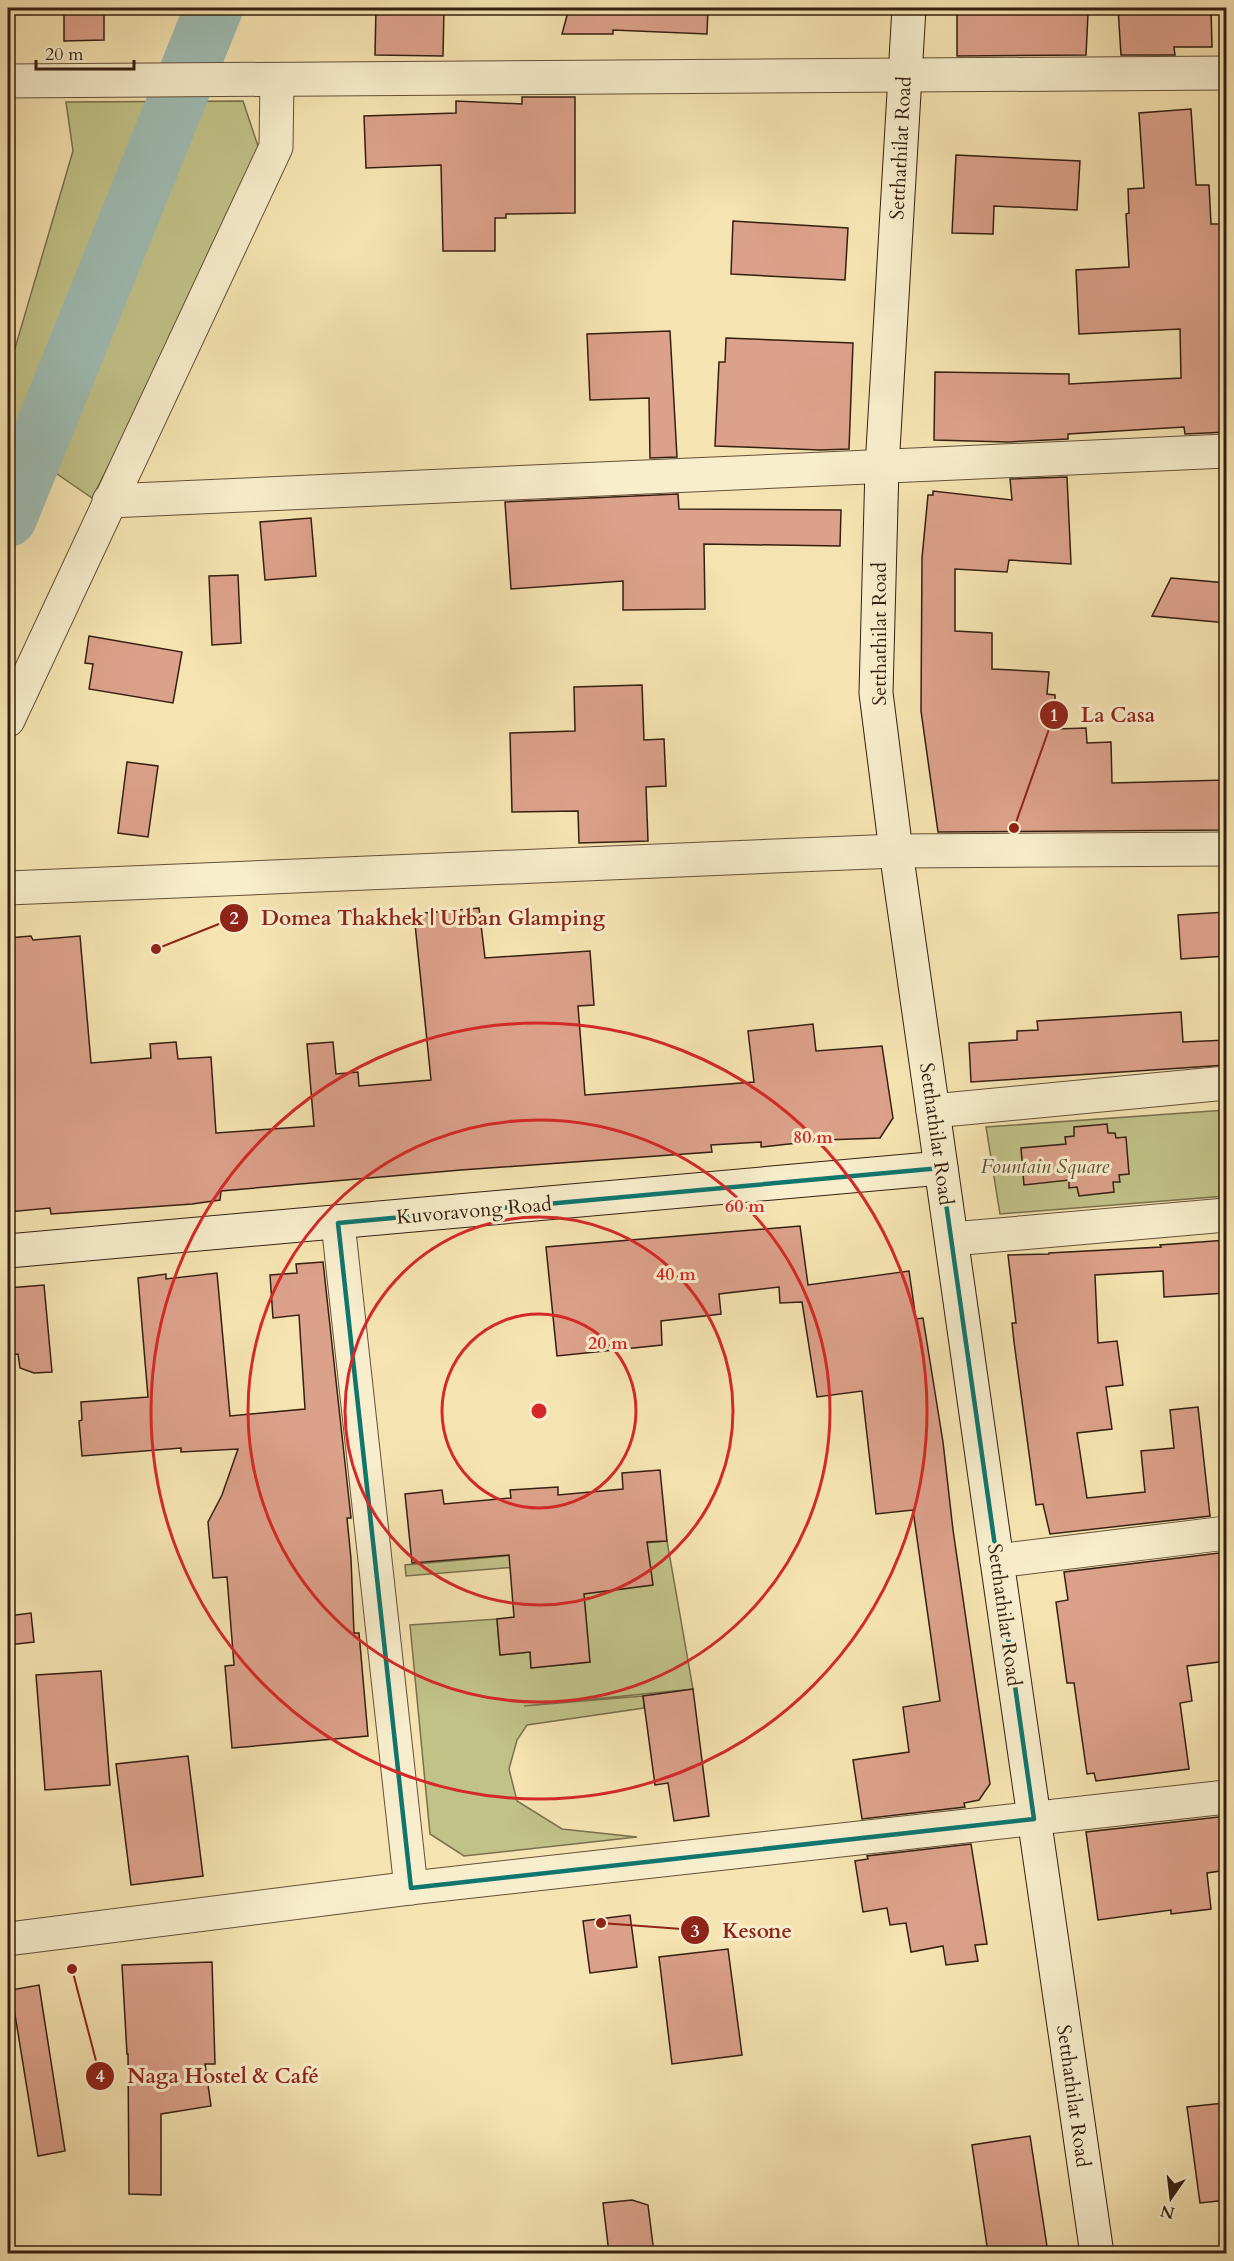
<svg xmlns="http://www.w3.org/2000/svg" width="1234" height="2261" font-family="Cardo,serif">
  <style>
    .green { fill: #c1c288; stroke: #7b704c; stroke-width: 1.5 }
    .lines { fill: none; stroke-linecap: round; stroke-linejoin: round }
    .river { stroke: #9fbdb4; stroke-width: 58 }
    .building { fill: #dca18a; stroke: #351f11; stroke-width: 1.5 }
    .street-casing { stroke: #655039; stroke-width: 35 }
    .secondary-casing { stroke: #351f11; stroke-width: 35 }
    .street { stroke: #f8edcc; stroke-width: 33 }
    .secondary { stroke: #f8edcc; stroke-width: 33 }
    .marked { fill: none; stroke: #0f766e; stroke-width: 4.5; stroke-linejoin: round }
    .ring { fill: none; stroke: #d62828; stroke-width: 3 }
    .labels { text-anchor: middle; stroke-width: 6; stroke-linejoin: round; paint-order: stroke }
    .street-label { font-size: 20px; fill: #351f11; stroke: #f8edcc }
    .park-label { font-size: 20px; font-style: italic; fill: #5f5035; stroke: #f8edcc }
    .centre { fill: #d62828; stroke: #f8edcc; stroke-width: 3 }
    .ring-label { font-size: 18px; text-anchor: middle; font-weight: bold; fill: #d62828; stroke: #f8edcc; stroke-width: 6; stroke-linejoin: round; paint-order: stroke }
    .leader { fill: none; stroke: #8f2418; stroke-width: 2 }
    .callout-dot { fill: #8f2418; stroke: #f8edcc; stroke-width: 2 }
    .mark-label { font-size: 18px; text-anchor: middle; font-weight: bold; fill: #fff }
    .callout-label { font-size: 21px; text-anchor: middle; font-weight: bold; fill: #8f2418; stroke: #f8edcc; stroke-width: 6; stroke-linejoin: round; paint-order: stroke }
  </style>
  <rect width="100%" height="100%" fill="#f5e4b1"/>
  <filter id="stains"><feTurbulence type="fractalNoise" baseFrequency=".00333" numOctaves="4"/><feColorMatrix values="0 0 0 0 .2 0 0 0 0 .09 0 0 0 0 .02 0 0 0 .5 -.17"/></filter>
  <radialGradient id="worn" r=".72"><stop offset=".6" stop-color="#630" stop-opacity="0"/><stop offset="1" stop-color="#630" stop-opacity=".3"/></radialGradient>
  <g class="green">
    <polygon points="243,101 259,149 133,418 92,498 47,467 90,376 78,308 8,485 8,372 73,151 66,102"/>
    <polygon points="1226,1110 1226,1196 1000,1214 986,1127"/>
    <polygon points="667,1541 693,1689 524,1706 643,1696 644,1708 527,1725 517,1740 509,1769 517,1801 562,1829 637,1837 464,1856 430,1834 410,1625 497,1619 500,1655 530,1652 531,1668 590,1662 554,1564 406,1576 405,1565"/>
  </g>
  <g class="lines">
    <polyline class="river" points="8,518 214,8"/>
  </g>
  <g class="building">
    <polygon points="64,8 104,8 104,40 64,41"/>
    <polygon points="376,8 444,8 443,56 375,55"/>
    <polygon points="569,8 708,8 707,34 613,30 613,34 562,34"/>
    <polygon points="1118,8 1211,8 1212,47 1174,47 1175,55 1121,55"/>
    <polygon points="957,14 1088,14 1086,55 957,56"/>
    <polygon points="522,97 575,97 575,213 506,214 506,218 495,218 495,251 443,251 441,165 366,168 364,116 456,113 456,101 522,104"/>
    <polygon points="1191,109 1196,185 1209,185 1211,224 1220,224 1222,263 1227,263 1227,432 1185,434 1184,427 1068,434 1068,439 1008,442 934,440 935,372 1069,374 1069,384 1181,378 1180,329 1079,334 1076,270 1129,267 1126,214 1129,213 1128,189 1144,188 1139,113"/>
    <polygon points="956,155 1080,161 1077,210 994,206 993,234 952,233"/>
    <polygon points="733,221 848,228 845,280 731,274"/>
    <polygon points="670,331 677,457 650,458 649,398 590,400 587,334"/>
    <polygon points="726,338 853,343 849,449 820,450 715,446 719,362 725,362"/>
    <polygon points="1067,477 1071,564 1009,560 1007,572 955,569 955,631 992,633 992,669 1049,672 1047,694 1055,695 1056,729 1086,728 1087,743 1111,742 1112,783 1227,780 1227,830 938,832 921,711 922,558 928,495 933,495 933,491 1012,500 1010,479"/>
    <polygon points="678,494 679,509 841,510 840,546 704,544 705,609 623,610 623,581 511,589 505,502"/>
    <polygon points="311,518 316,576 265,580 260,522"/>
    <polygon points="238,575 241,643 212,645 209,576"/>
    <polygon points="1171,578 1227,583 1227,623 1152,616"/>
    <polygon points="89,636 182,652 173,703 89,689 93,664 85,663"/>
    <polygon points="642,685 644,740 664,739 666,786 646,787 648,841 579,843 578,811 512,812 510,733 575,731 574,687"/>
    <polygon points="127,762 158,766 148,837 118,833"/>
    <polygon points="479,908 485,958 590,951 594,1005 578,1006 585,1095 754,1082 748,1031 813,1024 816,1051 882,1046 893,1118 880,1138 825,1140 761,1147 761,1142 711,1145 712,1152 461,1170 221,1191 220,1200 192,1204 51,1214 50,1208 8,1212 8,938 31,936 33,940 80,936 91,1063 151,1058 150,1044 176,1042 178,1059 211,1057 216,1133 314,1126 307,1044 333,1042 336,1074 358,1072 359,1086 431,1080 414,914"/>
    <polygon points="1227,912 1227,956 1181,959 1178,915"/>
    <polygon points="1181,1012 1183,1042 1227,1040 1227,1065 971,1082 969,1043 1017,1040 1017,1031 1038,1030 1037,1021"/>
    <polygon points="1107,1124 1108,1133 1115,1133 1116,1138 1126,1137 1129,1174 1119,1175 1120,1182 1113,1182 1114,1192 1079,1196 1077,1187 1069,1188 1069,1180 1024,1185 1021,1148 1066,1144 1065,1137 1074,1136 1074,1127"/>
    <polygon points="800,1226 808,1285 909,1271 916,1319 923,1318 943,1442 953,1530 990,1784 979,1800 964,1803 965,1807 862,1819 853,1760 909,1752 903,1707 940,1701 913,1510 876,1514 862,1391 817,1397 802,1302 780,1303 779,1287 719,1294 721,1314 661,1321 662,1345 557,1356 546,1247"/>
    <polygon points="1227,1240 1227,1293 1164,1297 1163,1271 1095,1275 1098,1343 1117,1341 1123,1385 1106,1387 1112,1429 1077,1433 1087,1498 1145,1492 1141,1451 1174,1448 1170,1410 1198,1407 1210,1516 1050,1534 1043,1504 1036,1505 1014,1342 1012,1323 1016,1323 1008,1255 1049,1254 1049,1253 1161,1247 1160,1245"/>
    <polygon points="323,1262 351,1518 347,1518 351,1559 354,1633 359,1633 368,1736 232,1748 225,1666 234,1665 227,1577 213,1578 208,1522 222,1495 238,1449 181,1452 181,1448 82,1456 79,1421 82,1420 81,1402 148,1397 138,1278 166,1274 166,1279 217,1273 230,1416 305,1409 299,1315 273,1318 270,1275 297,1273 296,1264"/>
    <polygon points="44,1285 52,1372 34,1373 20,1368 18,1354 8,1355 8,1288"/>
    <polygon points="660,1470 667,1541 647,1542 653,1585 584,1594 590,1662 531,1668 530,1652 500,1655 497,1619 514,1617 509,1555 412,1563 405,1494 442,1490 444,1504 511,1498 510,1490 558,1487 558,1495 623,1489 622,1473"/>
    <polygon points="1227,1552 1227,1661 1187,1666 1192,1701 1180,1703 1189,1769 1096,1781 1094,1773 1087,1774 1074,1683 1067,1683 1056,1602 1068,1600 1064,1572"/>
    <polygon points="31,1613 34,1642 8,1645 8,1616"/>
    <polygon points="101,1671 110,1785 45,1790 36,1675"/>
    <polygon points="693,1689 709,1816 674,1821 668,1783 655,1785 643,1696"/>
    <polygon points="188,1756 203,1876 131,1885 116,1764"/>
    <polygon points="1227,1816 1227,1870 1207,1873 1211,1909 1171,1914 1171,1910 1098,1920 1086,1832"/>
    <polygon points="971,1844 987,1944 975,1945 978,1961 946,1965 943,1946 911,1952 906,1923 890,1925 887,1908 863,1912 855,1861 868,1859 867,1856"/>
    <polygon points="630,1915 637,1967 590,1973 583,1921"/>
    <polygon points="728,1949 742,2055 672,2064 659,1957"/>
    <polygon points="212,1962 215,2064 205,2064 211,2106 161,2114 161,2195 129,2194 128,2054 127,2054 122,1965"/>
    <polygon points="39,1985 65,2151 38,2156 11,1990"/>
    <polygon points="1224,2103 1227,2121 1227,2200 1200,2203 1187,2107"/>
    <polygon points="1030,2136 1048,2253 988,2253 972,2145"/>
    <polygon points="632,2200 648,2205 654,2253 609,2253 603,2203"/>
  </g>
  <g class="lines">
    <g class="street-casing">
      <g id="street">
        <polyline points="8,81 1226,73"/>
        <polyline points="109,501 1226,451"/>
        <polyline points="8,720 276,147 277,80"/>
        <polyline points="8,888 896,851 1226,849"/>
        <polyline points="933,1111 1226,1083"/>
        <polyline points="338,1223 411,1888"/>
        <polyline points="952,1239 1226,1215"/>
        <polyline points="997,1561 1226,1533"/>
        <polyline points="8,1939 411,1888 1226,1797"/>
      </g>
    </g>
    <g class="secondary-casing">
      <g id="secondary">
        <polyline points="909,8 882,467 876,693 896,851 997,1561 1097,2254"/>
        <polyline points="8,1251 941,1168"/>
      </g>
    </g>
    <use href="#street" class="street"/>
    <use href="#secondary" class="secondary"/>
  </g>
  <path class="marked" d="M941,1168L1034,1819L411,1888L338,1223Z"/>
  <g class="ring">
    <circle cx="539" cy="1411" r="97"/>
    <circle cx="539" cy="1411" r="194"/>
    <circle cx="539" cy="1411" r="291"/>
    <circle cx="539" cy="1411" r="388"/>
  </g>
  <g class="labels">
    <g class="street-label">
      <text transform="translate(900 148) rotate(-87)" y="7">Setthathilat Road</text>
      <text transform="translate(879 634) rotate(-90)" y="7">Setthathilat Road</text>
      <text transform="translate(937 1134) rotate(82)" y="7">Setthathilat Road</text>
      <text transform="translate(474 1210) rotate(-5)" y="7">Kuvoravong Road</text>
      <text transform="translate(1005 1615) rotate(82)" y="7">Setthathilat Road</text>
      <text transform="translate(1074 2096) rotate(82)" y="7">Setthathilat Road</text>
    </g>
    <g class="park-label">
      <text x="1045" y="1173">Fountain Square</text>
    </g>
  </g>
  <circle cx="539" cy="1411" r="9" class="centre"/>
  <g class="ring-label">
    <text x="813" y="1143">80 m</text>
    <text x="745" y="1212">60 m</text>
    <text x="676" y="1280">40 m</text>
    <text x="608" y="1349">20 m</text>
  </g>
  <path class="leader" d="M1014 828L1054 715M156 949L234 918M601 1923L695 1930M72 1969L100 2076"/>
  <g class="callout-dot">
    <circle cx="1014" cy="828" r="6"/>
    <circle cx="156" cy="949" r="6"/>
    <circle cx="601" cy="1923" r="6"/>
    <circle cx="72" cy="1969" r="6"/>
    <circle cx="1054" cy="715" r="15"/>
    <circle cx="234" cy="918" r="15"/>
    <circle cx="695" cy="1930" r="15"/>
    <circle cx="100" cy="2076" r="15"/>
  </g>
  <g class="mark-label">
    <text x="1054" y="721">1</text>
    <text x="234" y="924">2</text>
    <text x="695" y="1937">3</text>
    <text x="100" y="2082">4</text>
  </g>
  <g class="callout-label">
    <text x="1118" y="722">La Casa</text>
    <text x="433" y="925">Domea Thakhek | Urban Glamping</text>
    <text x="757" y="1938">Kesone</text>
    <text x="223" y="2083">Naga Hostel &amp; Café</text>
  </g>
  <rect width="1234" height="2261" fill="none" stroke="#f5e4b1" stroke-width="30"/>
  <rect x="9" y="9" width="1216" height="2243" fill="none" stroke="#351f11" stroke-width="3"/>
  <rect x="15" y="15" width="1204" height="2231" fill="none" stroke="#351f11" stroke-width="1.5"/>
  <g transform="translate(1171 2198) rotate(194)" stroke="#f8edcc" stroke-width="4.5" paint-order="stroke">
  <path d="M0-4.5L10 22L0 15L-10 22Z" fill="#351f11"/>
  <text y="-9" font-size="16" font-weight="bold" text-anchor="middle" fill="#351f11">N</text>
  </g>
  <path d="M36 60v9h98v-9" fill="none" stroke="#351f11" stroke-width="3"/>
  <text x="45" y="60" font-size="18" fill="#351f11" stroke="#f8edcc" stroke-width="4.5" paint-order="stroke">20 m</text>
  <rect width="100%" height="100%" filter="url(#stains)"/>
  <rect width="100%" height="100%" fill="url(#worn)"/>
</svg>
